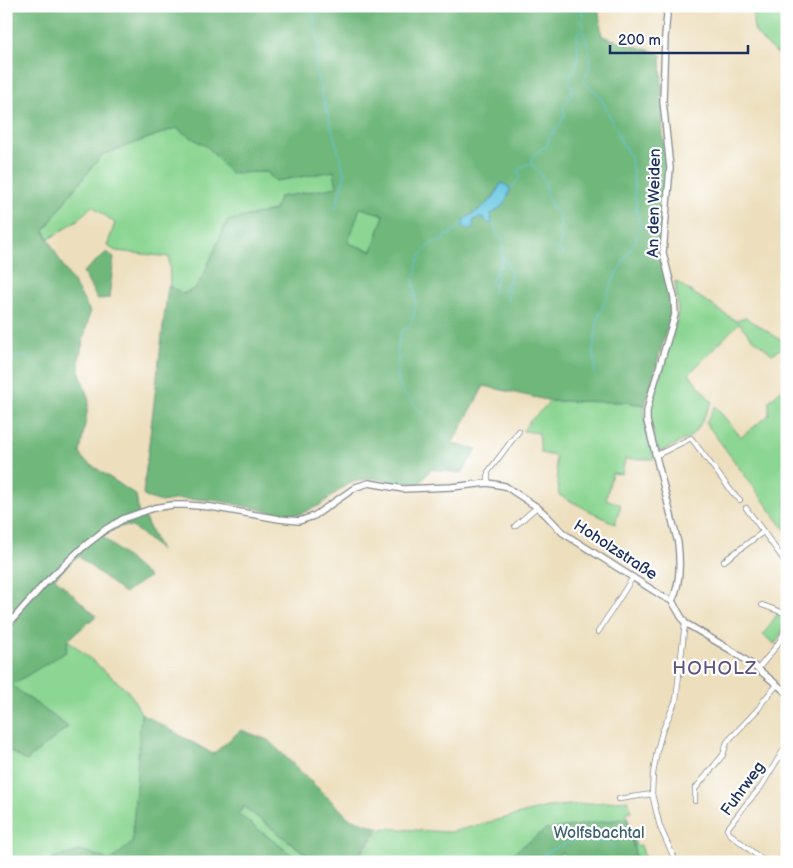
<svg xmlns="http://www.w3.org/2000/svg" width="793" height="868" font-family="'Balsamiq Sans',sans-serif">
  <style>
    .green { fill: #8bd692; stroke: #538278 }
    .forest { fill: #70b77c; stroke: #46736d; fill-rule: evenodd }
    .water { fill: #63c6e1; stroke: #3f7aa0 }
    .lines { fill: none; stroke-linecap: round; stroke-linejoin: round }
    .stream { stroke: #63c6e1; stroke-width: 1 }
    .minor-casing { stroke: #84878e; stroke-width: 6 }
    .tertiary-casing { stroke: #84878e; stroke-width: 8 }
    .minor { stroke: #fff; stroke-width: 4.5 }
    .tertiary { stroke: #fff; stroke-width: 5.5 }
    .labels { text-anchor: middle; stroke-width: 4.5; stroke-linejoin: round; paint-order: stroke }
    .street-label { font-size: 16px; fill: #1b2f5e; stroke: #fff }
    .park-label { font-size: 16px; fill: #3d616e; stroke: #fff }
    .quarter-label { font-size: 19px; letter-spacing: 1px; fill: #5e537d; stroke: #fff }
  </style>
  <rect width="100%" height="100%" fill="#fff"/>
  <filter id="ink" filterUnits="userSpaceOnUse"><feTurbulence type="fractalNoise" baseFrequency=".02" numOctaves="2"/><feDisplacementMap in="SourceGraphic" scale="10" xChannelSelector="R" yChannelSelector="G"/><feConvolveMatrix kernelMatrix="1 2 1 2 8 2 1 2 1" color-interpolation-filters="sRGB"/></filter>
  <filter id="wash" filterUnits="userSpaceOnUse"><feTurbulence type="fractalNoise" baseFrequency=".0096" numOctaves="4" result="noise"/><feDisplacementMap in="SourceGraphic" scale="20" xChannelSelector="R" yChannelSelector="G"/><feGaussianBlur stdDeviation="1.12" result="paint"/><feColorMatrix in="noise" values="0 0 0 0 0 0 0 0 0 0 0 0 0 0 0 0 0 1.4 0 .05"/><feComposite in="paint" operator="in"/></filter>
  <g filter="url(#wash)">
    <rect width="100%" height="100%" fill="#eddfbd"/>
    <g class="green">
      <path d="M755,6H787V62C779,54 759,40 755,31C752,24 753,13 755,6Z"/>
      <polygon points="176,128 209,148 230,173 269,172 276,181 334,171 338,188 279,197 275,210 227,221 204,274 196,288 182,294 170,286 169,257 116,251 107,246 115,223 92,206 79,219 49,239 44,230 68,197 102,155"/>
      <polygon points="360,207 384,215 372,251 348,243"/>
      <polygon points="675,281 736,321 745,317 787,344 787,365 782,358 785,353 782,348 772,354 749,335 739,323 689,374 712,402 700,425 690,437 660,452 657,450 649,414 651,405 677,320 678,308"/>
      <polygon points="787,385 787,408 784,420 787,425 786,531 706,423 715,406 741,437 769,415 769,401"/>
      <polygon points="551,401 624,402 645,405 644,421 654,459 625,459 622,474 612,473 606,499 621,505 615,524 559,495 555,456 541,453 539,433 523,431 529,422"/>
      <path d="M778,613L787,616C785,626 781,635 775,644L763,635Z"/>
      <polygon points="68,640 126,689 131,695 141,713 133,835 135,862 54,858 50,862 6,862 6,748 26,761 68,727 11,685 65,652"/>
      <polygon points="628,800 631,811 626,812 636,846 641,845 646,862 354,862 380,830 386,828 447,832 455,831 547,807"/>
      <polygon points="244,807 311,858 308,862 301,862 238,814"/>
    </g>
    <g class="forest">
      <path d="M6,6H598L602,36L661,54L663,140L666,175L659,252L671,301L670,318L645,405L623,402L551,401L484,386L452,444L477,449L462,473L431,469L419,484L391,482L372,478L349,483L320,505L300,514L277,513L216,500L178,499L162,502L145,497L143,493L168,286L184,294L196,288L204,274L227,221L275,210L279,197L337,187L334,171L276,181L270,176L268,172L230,173L209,148L176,128L102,155L68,197L44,231L63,266L82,297L90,312L79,359V370L89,401L80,453L84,460L136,495L139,515L143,514L160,550C153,544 139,531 132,527C122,523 110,531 103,537L149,577L124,593L78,556L55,578L96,616L68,640L66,652L11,685L68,727L26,761L6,748ZM501,183L503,205L491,214L492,221L489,224L483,218H478L474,220L472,229L470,215C486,207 493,199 501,183ZM360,208L384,215L372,251L348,243Z"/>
      <polygon points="107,252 114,257 109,298 97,299 83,272"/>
      <polygon points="141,713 213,754 241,730 268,740 349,818 379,828 353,862 308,862 311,858 244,807 238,814 301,862 50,862 54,858 83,850 110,861 132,843"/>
      <polygon points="627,818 637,862 573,862 562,852 549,862 501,862 545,830"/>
    </g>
    <path class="water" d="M501,183L508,186L510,189C508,201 501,209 491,214L492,223L489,224L483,218H478L474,220L473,229H465L463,225L464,219L479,210L494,197Z"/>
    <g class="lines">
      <g class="stream">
        <polyline points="312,6 319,42 315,71 338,150 345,175 335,209"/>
        <path d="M582,30C586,40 593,55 590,66C588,71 585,76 583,81L600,96L620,138L622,144L625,146L626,151L631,156L636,206L641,230L614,278L598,318L593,352L595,363L594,373"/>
        <polyline points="532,165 540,173 545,182 547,198 551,202 552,209 560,215 561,241 557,248 564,255"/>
        <path d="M511,189L520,177L517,172L526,164L528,165L531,164L533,156L535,154H537L542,148H546L549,139V134L551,133L554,134V130L559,126L565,115L563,108L573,90L572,85L569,84L571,73L574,72C580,59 577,48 577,34L584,27L581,20L583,15L581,11L582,9L580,6"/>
        <polyline points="492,221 495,223 496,234 503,239 502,259 509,263 508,268 511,271 507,302"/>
        <polyline points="490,284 497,271"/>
        <polyline points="493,294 497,276 497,267 501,266 502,259"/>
        <polyline points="504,296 504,286 509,281"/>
        <polyline points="6,354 10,357 28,357 45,372"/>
        <path d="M424,414C419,411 417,408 413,403C404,392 400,393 398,377C397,368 395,367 399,358L397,355L399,338L401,332L409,327L413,317L416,304L414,282L412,279C418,274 416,271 417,264C419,257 427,245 435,242C437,242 440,242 443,241L446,234L451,235L452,231H456L460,224L463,223"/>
        <path d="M533,862C538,856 567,842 575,841C581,840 604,841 610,844C613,845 613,847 615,849"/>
      </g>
    </g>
  </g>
  <g filter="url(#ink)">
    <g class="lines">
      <g class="minor-casing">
        <g id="minor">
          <polyline points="655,456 691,438 732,492 740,500"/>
          <polyline points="488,483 488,472 519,431"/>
          <polyline points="746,508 787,564"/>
          <polyline points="515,526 537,507"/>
          <polyline points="724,561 763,532"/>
          <polyline points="762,605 787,614"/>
          <polyline points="598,632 633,577"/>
          <path d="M758,669C769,655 781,643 787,626"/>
          <polyline points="619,799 652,794"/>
          <polyline points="695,801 695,789 723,755 727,742 759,708 764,700 777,685"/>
          <polyline points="676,862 660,827 652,794 653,774 657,751 662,732 676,700 685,623"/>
          <polyline points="765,862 729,833 727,829 747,803 761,787 787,744"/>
        </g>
      </g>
      <g class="tertiary-casing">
        <g id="tertiary">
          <path d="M665,6L667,15L665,37L663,101L670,168L663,253L674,297L675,315L650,398L647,411V421L678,543C680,561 681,584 672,601"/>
          <polyline points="6,627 45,583 82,548 106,529 125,518 154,508 172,505 185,505 211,507 279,519 299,521 314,516 356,487 369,483 403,489 451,487 488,483 505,486 537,507 546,515 563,533 662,596 672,601 685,623 734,652 758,669 787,693"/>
        </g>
      </g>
      <use href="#minor" class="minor"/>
      <use href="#tertiary" class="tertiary"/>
    </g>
  </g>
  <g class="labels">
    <g class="street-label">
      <text transform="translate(653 203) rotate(-89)" y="6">An den Weiden</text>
      <text transform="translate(616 549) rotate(33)" y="6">Hoholzstraße</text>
      <text transform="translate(742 788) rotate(-54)" y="6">Fuhrweg</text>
    </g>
    <g class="park-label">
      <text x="599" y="838">Wolfsbachtal</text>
    </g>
    <g class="quarter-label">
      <text x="715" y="674">HOHOLZ</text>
    </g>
  </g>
  <rect width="793" height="868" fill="none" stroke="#fff" stroke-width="25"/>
  <path d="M610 45v8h138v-8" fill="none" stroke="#1b2f5e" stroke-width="2.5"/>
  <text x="618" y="45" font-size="15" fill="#1b2f5e" stroke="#ffffff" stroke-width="4" paint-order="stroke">200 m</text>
</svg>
